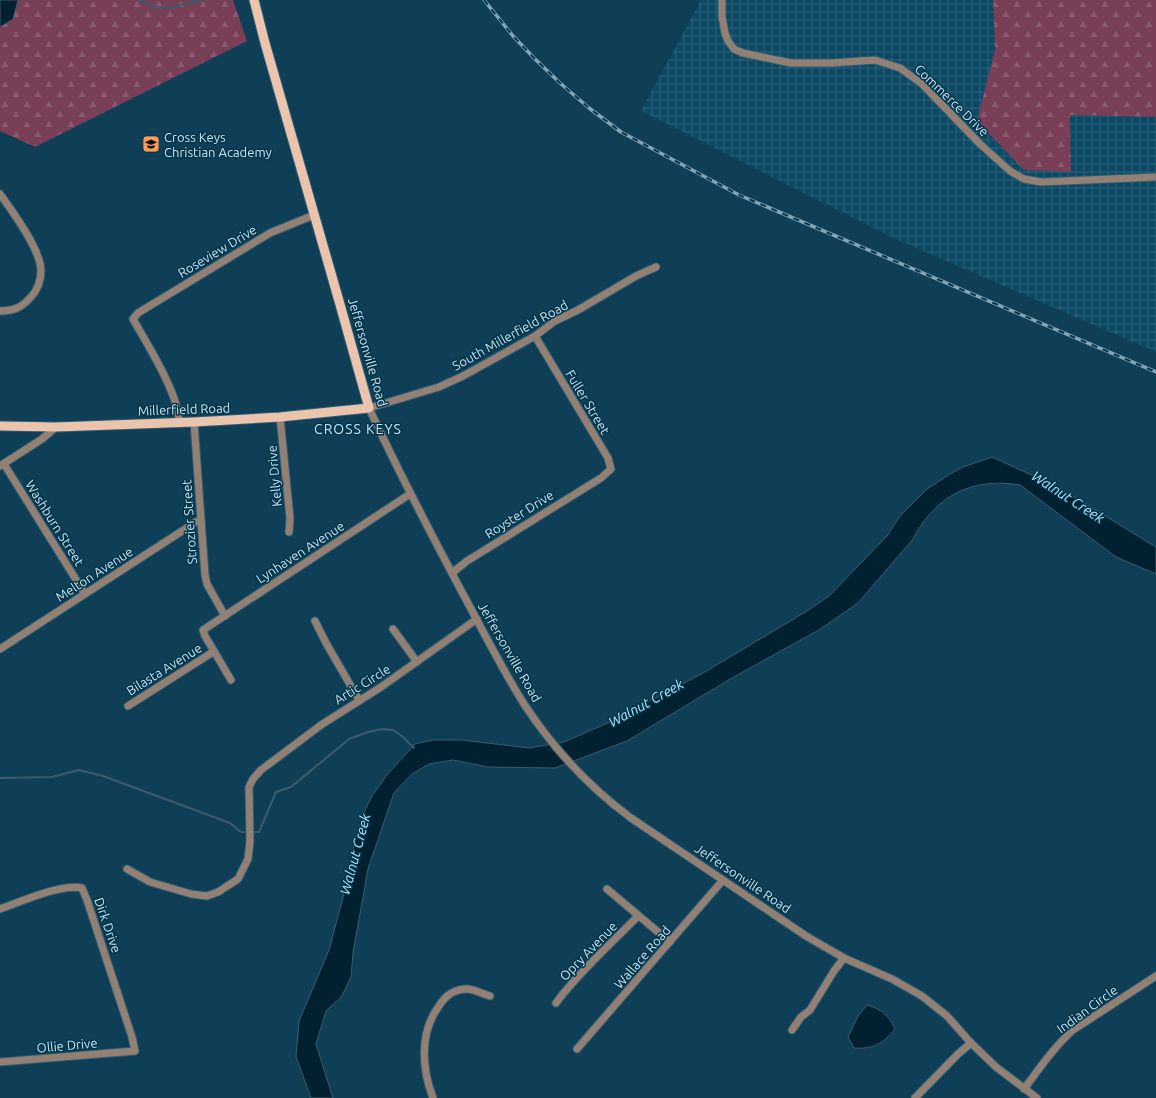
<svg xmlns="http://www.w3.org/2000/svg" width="1156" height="1098" font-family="Ubuntu,sans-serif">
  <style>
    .industrial { fill: url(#industrial-grid) }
    .forest { fill: url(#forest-firs) }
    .water { fill: #012131; stroke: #3e5b6b }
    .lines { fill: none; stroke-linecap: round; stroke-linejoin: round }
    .stream { stroke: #3e5b6b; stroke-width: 2 }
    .minor-casing { stroke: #305d72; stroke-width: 9 }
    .major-casing { stroke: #305d72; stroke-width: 11 }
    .minor { stroke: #938074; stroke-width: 7 }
    .major { stroke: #eac4ac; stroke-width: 9 }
    .rail-casing { stroke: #84a5b6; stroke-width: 3.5 }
    .rail { stroke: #00354b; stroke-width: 2; stroke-dasharray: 6; stroke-linecap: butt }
    .labels { text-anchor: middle; stroke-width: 3; stroke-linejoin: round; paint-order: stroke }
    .street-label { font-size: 13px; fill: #cbe3f1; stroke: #00354b }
    .poi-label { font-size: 13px; fill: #cbe3f1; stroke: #00354b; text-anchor: start }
    .neighbourhood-label { font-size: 14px; letter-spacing: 1px; fill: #cbe3f1; stroke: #00354b }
    .water-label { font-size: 14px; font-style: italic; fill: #b6e3fd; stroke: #00354b }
  </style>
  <defs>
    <pattern id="industrial-grid" width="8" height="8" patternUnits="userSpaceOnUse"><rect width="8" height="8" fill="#0b4965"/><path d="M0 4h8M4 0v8" fill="none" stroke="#2d637c"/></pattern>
    <pattern id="forest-firs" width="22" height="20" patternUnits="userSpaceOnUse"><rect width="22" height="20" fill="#783f57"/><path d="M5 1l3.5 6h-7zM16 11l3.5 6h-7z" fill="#8a5b70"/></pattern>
  </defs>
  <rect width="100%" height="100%" fill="#0e3f56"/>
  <polygon class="industrial" points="701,0 993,0 995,49 978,121 1070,115 1156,117 1156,352 898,240 641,111"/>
  <g class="forest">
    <polygon points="18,0 233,0 247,41 35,147 0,131 0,27 13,19"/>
    <polygon points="993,0 1156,0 1156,117 1070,115 1071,172 1024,170 977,121 995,49"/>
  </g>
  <g class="water">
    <polygon points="0,0 18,0 13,19 0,27"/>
    <path d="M992,457L1056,486L1156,547V574L1116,557L1020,485C972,477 935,496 913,539L858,603L819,630L732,678L627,741L555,768L488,767L453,760L429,764L412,774L394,793L368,869L353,953L351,977L342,996L326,1011L316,1044L333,1098H311L296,1057L299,1021L329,950L351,867L354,844L361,821L366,808L372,796L386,776L415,744L432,740H462L529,748L564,742L610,722L703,673L807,611L829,596L887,536L900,516L927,489L950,474L963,467Z"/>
    <path d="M867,1005C881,1009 889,1015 895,1029C882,1045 873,1049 854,1048L848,1037L858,1016Z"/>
  </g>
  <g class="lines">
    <g class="stream">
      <polyline points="139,0 155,7 173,7 202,0"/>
      <polyline points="0,778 52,777 79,770 103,776 230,823 241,832 244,832"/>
      <polyline points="255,832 259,832 276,792 291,787 349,739 368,732 382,729 393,730 402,736 414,748"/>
    </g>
    <g class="minor-casing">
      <g id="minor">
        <polyline points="722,0 722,17 725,33 728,41 734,49 743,53 791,63 832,63 875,60 900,68 922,84 980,144 1010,171 1024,179 1041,182 1156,177"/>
        <path d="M0,194C13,212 40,249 41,270C41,281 37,291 30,298C21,308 13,311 0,311"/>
        <path d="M656,267L636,276L578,310L555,321L535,336L463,376L439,387L369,408C398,471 430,532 463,594C483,631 502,669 524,704C553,748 589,787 631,818L806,936L844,958L892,979L922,996L947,1016L971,1043L996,1067L1037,1098"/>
        <polyline points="280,417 290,518 289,532"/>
        <path d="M179,422C179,394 147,344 133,319L138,313L270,233L314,215"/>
        <polyline points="194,422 205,575 207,584 225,616"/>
        <polyline points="4,464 85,594"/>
        <polyline points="0,466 42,439 56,427"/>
        <polyline points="452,573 467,561 601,478 611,469 608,458 535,336"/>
        <polyline points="315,621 326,643 359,700"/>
        <polyline points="393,629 417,662"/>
        <polyline points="0,649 196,522 201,521"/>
        <polyline points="231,680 205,636 203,630 410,494"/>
        <polyline points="128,706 213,652"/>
        <polyline points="127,869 150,882 191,894 207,896 218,892 238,879 248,859 250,841 249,787 253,779 261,770 321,725 381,687 477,619"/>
        <polyline points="607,889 670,942"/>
        <path d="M0,909C20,902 63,883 82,888L87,900L132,1037L135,1051L0,1062"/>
        <path d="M556,1003C578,973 612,943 638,916"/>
        <polyline points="792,1030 801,1017 810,1010 834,971 844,958"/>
        <polyline points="577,1049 723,880"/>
        <path d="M1024,1089C1039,1069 1054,1047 1073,1030L1156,976"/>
        <path d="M433,1098C422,1069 419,1033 439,1006C445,996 454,989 467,989C474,989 483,994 490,996"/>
        <polyline points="915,1098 958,1054 971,1043"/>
      </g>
    </g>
    <g class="major-casing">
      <polyline id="major" points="0,426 56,427 194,422 280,417 369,408 341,308 265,43 254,0"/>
    </g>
    <use href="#minor" class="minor"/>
    <use href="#major" class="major"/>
    <g class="rail-casing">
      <polyline id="rail" points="484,0 513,36 534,58 560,83 589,108 621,132 739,195 1156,372"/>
    </g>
    <use href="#rail" class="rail"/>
  </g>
  <defs>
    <g id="school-square" transform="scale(0.9)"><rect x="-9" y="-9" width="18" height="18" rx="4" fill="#fe9c57" stroke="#00354b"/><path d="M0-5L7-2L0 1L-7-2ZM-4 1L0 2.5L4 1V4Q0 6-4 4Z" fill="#111"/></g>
  </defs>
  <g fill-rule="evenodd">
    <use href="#school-square" x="151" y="144"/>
  </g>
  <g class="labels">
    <g class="street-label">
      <text transform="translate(952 100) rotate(44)" y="5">Commerce Drive</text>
      <text transform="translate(217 251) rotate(-31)" y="5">Roseview Drive</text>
      <text transform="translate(510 335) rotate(-29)" y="5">South Millerfield Road</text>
      <text transform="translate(368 352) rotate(74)" y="5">Jeffersonville Road</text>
      <text transform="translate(588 402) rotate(59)" y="5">Fuller Street</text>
      <text transform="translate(184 409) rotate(-2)" y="5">Millerfield Road</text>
      <text transform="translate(274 476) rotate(-95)" y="5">Kelly Drive</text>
      <text transform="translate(519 514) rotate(-32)" y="5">Royster Drive</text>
      <text transform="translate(189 522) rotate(-94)" y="5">Strozier Street</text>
      <text transform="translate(55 523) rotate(58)" y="5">Washburn Street</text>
      <text transform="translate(300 552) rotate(-33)" y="5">Lynhaven Avenue</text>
      <text transform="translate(94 574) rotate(-33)" y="5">Melton Avenue</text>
      <text transform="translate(510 652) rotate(60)" y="5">Jeffersonville Road</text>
      <text transform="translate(164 669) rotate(-32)" y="5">Bilasta Avenue</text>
      <text transform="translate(362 684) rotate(-32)" y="5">Artic Circle</text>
      <text transform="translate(743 878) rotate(34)" y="5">Jeffersonville Road</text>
      <text transform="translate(108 925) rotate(71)" y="5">Dirk Drive</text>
      <text transform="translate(588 951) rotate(-46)" y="5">Opry Avenue</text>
      <text transform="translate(642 957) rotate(-49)" y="5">Wallace Road</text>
      <text transform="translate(1087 1009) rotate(-36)" y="5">Indian Circle</text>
      <text transform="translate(67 1045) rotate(-5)" y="5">Ollie Drive</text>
    </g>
    <g class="poi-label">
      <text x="164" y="142">Cross Keys<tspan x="164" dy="15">Christian Academy</tspan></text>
    </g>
    <g class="neighbourhood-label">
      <text x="358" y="434">CROSS KEYS</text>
    </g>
    <g class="water-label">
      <text transform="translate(1068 497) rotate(33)" y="5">Walnut Creek</text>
      <text transform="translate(646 703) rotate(-29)" y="5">Walnut Creek</text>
      <text transform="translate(355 854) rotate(-75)" y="5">Walnut Creek</text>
    </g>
  </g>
</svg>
